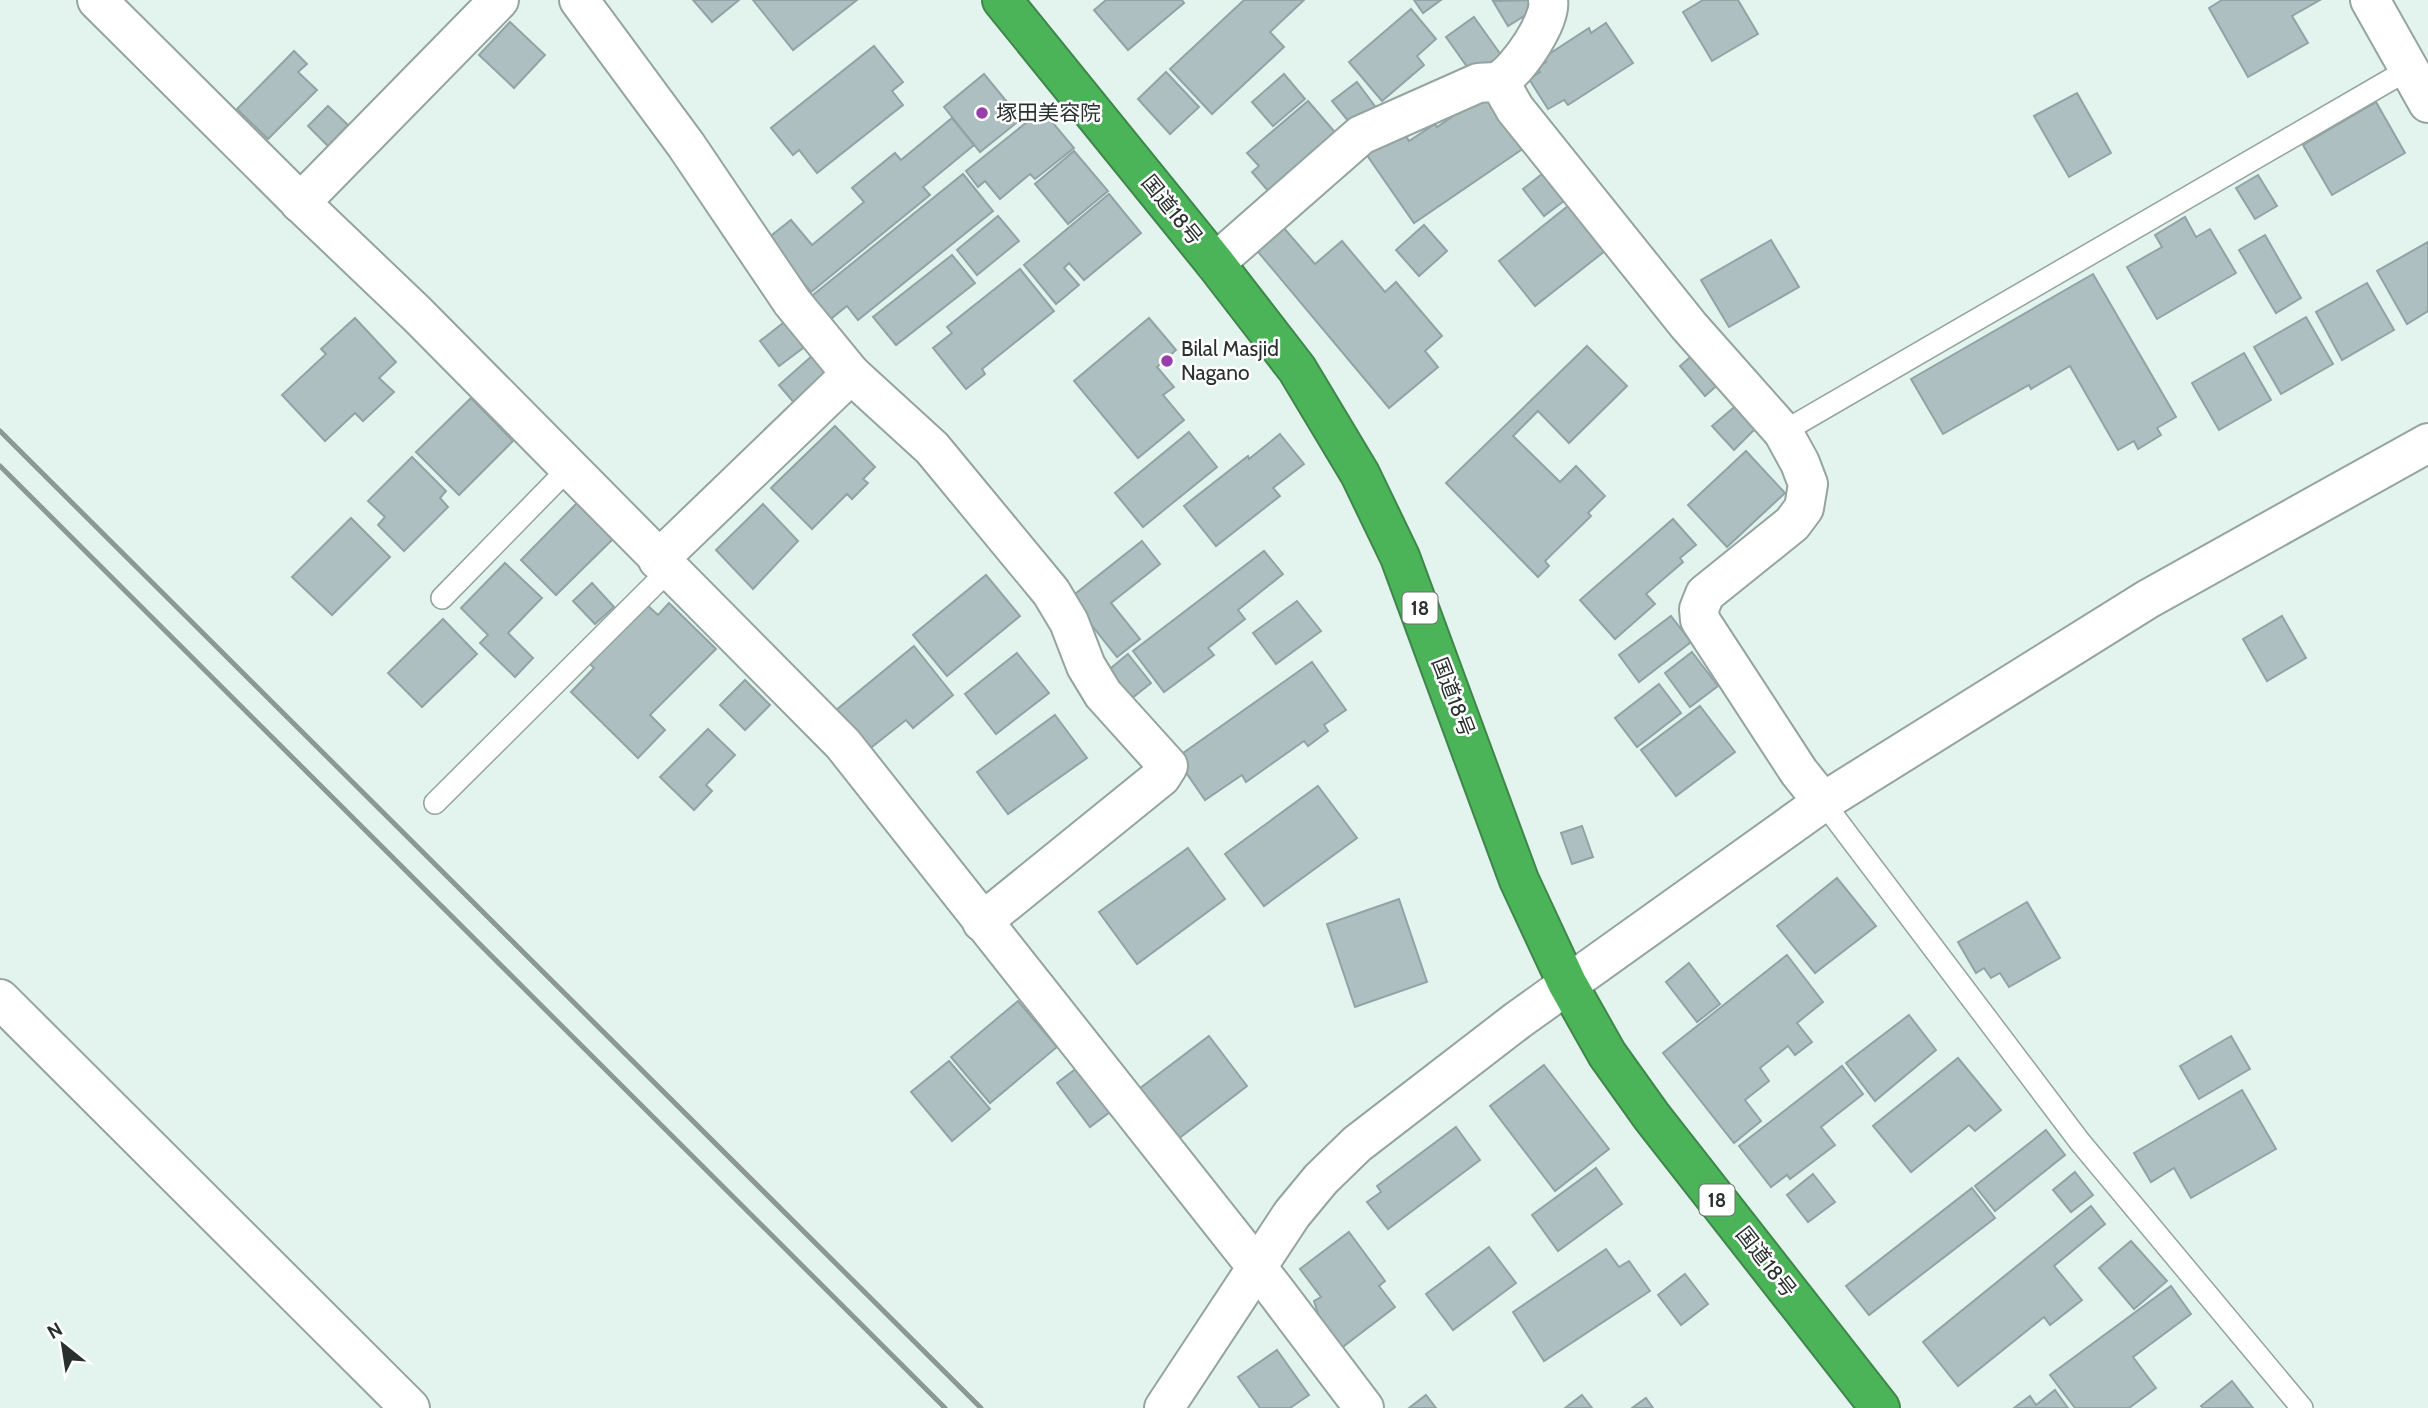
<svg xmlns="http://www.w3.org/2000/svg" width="2428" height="1408" font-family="Cabin,'Noto Sans JP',sans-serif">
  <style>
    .building { fill: #adbfc1; stroke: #92a3a5; stroke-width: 2 }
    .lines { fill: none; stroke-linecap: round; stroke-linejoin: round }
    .lane-casing { stroke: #94a49f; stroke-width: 24 }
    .street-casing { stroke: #94a49f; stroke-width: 42 }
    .secondary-casing { stroke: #94a49f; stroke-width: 42 }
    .highway-casing { stroke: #3f864a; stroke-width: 42 }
    .lane { stroke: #fff; stroke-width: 21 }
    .street { stroke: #fff; stroke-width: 38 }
    .secondary { stroke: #fff; stroke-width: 38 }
    .highway { stroke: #4bb459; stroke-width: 38 }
    .rail { stroke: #8b9894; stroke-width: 5 }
    .poi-dot { fill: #973eaa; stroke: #fff; stroke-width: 2.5 }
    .labels { text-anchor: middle; stroke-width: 5; stroke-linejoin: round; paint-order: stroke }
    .shield { fill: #fff; stroke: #696e6d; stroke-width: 2 }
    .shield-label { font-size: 19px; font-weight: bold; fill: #29302e }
    .poi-label { font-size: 21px; fill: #29302e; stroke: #fff; text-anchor: start }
    .street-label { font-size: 21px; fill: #29302e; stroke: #fff }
  </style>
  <rect width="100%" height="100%" fill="#e3f4ef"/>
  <g class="building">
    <polygon points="693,0 739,0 712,22"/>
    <polygon points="753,0 857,0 793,50"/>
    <polygon points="1106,0 1182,0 1184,3 1128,50 1094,10"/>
    <polygon points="1244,0 1304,0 1270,32 1284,47 1212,114 1170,69"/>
    <polygon points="1414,0 1441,0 1423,13"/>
    <polygon points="1533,0 1537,8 1508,26 1493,1"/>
    <polygon points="1703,0 1738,0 1758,34 1712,61 1683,12"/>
    <polygon points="2222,0 2320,0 2292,16 2308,43 2248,77 2209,8"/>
    <polygon points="1411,9 1436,39 1417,56 1424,65 1382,101 1349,62"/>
    <polygon points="1474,17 1501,55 1473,75 1446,37"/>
    <polygon points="510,22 545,55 514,88 479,55"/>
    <polygon points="1606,23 1633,63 1568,105 1564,100 1548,109 1529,79 1540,72 1537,68 1546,62 1543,58 1589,28 1591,33"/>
    <polygon points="874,46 903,82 892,91 903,105 817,173 799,150 793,155 771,128"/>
    <polygon points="294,51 307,64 298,72 317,90 268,139 237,109"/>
    <polygon points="1166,72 1199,107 1170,134 1138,99"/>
    <polygon points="984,74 1021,119 980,152 944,107"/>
    <polygon points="1284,74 1305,99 1273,126 1252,102"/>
    <polygon points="1357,82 1377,109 1353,127 1332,101"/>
    <polygon points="1487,93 1524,148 1414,223 1364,151 1400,126 1409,141 1435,124 1437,127"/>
    <polygon points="2077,93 2111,153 2069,177 2034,116"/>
    <polygon points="1308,101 1339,137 1274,198 1252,172 1259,166 1247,153"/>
    <polygon points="2376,102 2405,153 2332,195 2303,145"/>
    <polygon points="328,106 348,125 328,146 308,126"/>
    <polygon points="1042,110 1074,148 1035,179 1030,174 1000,199 985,181 978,187 966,171"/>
    <polygon points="952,118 974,145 923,187 930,195 811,292 767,239 791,220 812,245 864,202 852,188 895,153 901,160"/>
    <polygon points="1074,151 1108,191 1068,224 1035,184"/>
    <polygon points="1547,170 1569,197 1544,216 1523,189"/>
    <polygon points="963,174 993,211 858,320 847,306 827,322 808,299"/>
    <polygon points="2258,175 2277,206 2255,219 2236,188"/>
    <polygon points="1109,194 1141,233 1084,280 1069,263 1064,268 1079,285 1056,304 1024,265"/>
    <polygon points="1573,202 1610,247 1535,306 1499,261"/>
    <polygon points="998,216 1019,241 977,275 957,250"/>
    <polygon points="2185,217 2196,237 2210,229 2236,273 2157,319 2127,267 2162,247 2155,235"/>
    <polygon points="1276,219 1315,264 1342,241 1385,292 1396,282 1442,336 1425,351 1438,367 1389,408 1249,241"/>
    <polygon points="1424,225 1447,251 1419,276 1396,250"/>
    <polygon points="2265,235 2301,298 2276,313 2239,250"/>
    <polygon points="1771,240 1799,287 1729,327 1701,280"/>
    <polygon points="2428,242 2428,311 2407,324 2377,271"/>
    <polygon points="952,255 975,283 896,345 873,317"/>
    <polygon points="1020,269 1054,311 982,369 985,374 966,389 933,348 952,333 947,327"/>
    <polygon points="2093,274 2176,417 2157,428 2161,435 2138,449 2134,441 2118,450 2070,366 2031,389 2029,385 1943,434 1911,379"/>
    <polygon points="2367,283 2394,330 2342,360 2316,312"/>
    <polygon points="2306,317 2333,364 2281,394 2254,347"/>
    <polygon points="355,318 396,362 379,378 394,392 363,421 355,413 325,441 282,395 326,354 321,349"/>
    <polygon points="1149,318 1176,350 1157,367 1174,387 1163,395 1184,420 1138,458 1074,381"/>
    <polygon points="787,320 807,345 779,366 760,341"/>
    <polygon points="1587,346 1627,386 1569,443 1538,411 1513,436 1560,482 1576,466 1605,496 1588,513 1591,516 1545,561 1549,566 1538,577 1446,483"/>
    <polygon points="1695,353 1721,382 1705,396 1680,366"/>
    <polygon points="2244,353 2271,400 2219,430 2192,383"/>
    <polygon points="812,356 830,375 796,405 779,385"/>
    <polygon points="471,398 513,441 459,495 416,452"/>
    <polygon points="1738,404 1758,426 1734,450 1712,426"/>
    <polygon points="835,426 875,467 863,479 868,483 852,499 847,494 812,529 771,488"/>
    <polygon points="1189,432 1217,467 1143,527 1115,493"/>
    <polygon points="1280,434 1304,464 1273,488 1280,496 1216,546 1184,506 1248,456 1249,459"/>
    <polygon points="1746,451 1785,493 1727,547 1688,505"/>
    <polygon points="412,457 446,491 440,498 448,507 404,551 378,525 385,517 368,501"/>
    <polygon points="578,502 614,538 556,595 521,560"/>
    <polygon points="763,504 798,541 753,589 716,550"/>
    <polygon points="351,518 390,557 332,615 292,577"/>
    <polygon points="1673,519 1696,545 1680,558 1683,562 1646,594 1655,604 1615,639 1580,600"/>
    <polygon points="1142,541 1160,564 1111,603 1140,639 1117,657 1070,598"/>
    <polygon points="1264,551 1283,574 1238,610 1245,619 1208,648 1214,655 1164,692 1133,651"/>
    <polygon points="505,563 542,598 508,633 533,658 515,677 480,643 488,635 461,608"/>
    <polygon points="986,575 1020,616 947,676 913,635"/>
    <polygon points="592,583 614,607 595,624 573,601"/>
    <polygon points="1297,601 1321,631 1276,664 1253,633"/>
    <polygon points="669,603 716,649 650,715 665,730 638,758 571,692 594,668 590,664 648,606 658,615"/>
    <polygon points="1671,616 1691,642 1639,682 1619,655"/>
    <polygon points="2282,616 2306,658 2267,681 2243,639"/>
    <polygon points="443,619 477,654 422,707 388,673"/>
    <polygon points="914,646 953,695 913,728 906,720 868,750 835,711"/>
    <polygon points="1692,652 1718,686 1690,707 1665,673"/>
    <polygon points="1017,653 1049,693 996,734 965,694"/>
    <polygon points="1128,654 1151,683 1127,702 1105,673"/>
    <polygon points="1312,662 1346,710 1324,725 1328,731 1308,746 1304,741 1246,782 1242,775 1205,800 1176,758"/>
    <polygon points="745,680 770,705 745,730 720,705"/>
    <polygon points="1659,684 1681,713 1637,747 1615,718"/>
    <polygon points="1700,706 1735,752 1676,796 1641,750"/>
    <polygon points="1055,715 1087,758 1008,814 977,772"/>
    <polygon points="708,729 735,755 706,785 712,791 694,810 660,777"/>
    <polygon points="1318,786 1357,838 1264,906 1225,854"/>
    <polygon points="1582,826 1593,857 1572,864 1561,833"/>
    <polygon points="1188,848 1225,899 1137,964 1099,912"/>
    <polygon points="1837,878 1876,926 1815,973 1777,926"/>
    <polygon points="1399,899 1427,982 1355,1007 1327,924"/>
    <polygon points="2027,902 2060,958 2009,987 2000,973 1991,978 1984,968 1976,973 1958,942"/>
    <polygon points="1787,955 1823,1002 1797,1023 1812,1042 1795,1055 1788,1046 1760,1068 1769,1081 1745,1100 1761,1121 1734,1143 1663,1053"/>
    <polygon points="1689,963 1720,1004 1697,1022 1666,982"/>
    <polygon points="1018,1001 1057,1047 990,1103 951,1057"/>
    <polygon points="1909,1015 1936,1050 1875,1101 1846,1063"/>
    <polygon points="1209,1036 1247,1086 1178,1139 1139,1089"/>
    <polygon points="2231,1036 2250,1069 2199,1099 2180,1066"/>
    <polygon points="1958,1058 2001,1110 1975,1131 1969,1125 1911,1172 1873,1126"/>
    <polygon points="949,1061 990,1109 952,1141 911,1092"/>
    <polygon points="1544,1065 1609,1149 1555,1191 1490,1106"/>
    <polygon points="1842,1066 1863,1094 1821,1127 1835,1145 1790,1179 1787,1175 1771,1187 1739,1146"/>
    <polygon points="1077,1068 1110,1112 1090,1127 1057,1083"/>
    <polygon points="2242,1090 2276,1149 2191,1198 2174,1168 2151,1182 2134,1153"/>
    <polygon points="1456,1127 1480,1160 1388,1229 1367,1202 1381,1192 1377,1186"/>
    <polygon points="2046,1130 2065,1155 1995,1211 1975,1186"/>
    <polygon points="1596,1168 1622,1204 1558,1251 1532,1215"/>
    <polygon points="2075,1172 2093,1195 2071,1212 2053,1190"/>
    <polygon points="1813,1174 1835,1202 1808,1222 1787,1195"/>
    <polygon points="1972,1188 1995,1218 1869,1315 1846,1286"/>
    <polygon points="2091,1206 2105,1224 2054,1266 2082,1300 2050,1325 2044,1317 1958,1386 1923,1342"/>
    <polygon points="1349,1232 1385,1281 1379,1286 1395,1307 1340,1349 1322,1326 1314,1301 1321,1297 1300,1269"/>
    <polygon points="2131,1241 2167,1281 2134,1309 2099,1268"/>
    <polygon points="1489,1247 1516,1283 1453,1330 1426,1294"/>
    <polygon points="1606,1249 1619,1267 1629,1261 1650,1291 1544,1361 1513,1312"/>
    <polygon points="1685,1274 1708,1304 1681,1325 1658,1295"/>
    <polygon points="2171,1286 2191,1314 2133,1357 2156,1388 2129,1408 2075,1408 2050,1375"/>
    <polygon points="1277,1350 1309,1395 1290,1408 1260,1408 1238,1377"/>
    <polygon points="2232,1381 2253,1408 2203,1408 2201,1406"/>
    <polygon points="2055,1390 2068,1408 2014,1408 2030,1396 2036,1405"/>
    <polygon points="1426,1395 1436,1408 1409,1408"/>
    <polygon points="1582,1395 1592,1408 1565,1408"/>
    <polygon points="1646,1398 1653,1408 1632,1408"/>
  </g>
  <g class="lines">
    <g class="lane-casing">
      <g id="lane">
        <polyline points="1783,432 2409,69"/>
        <polyline points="442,598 569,468"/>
        <polyline points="1823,802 2080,1142 2302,1408"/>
        <polyline points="435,803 669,570"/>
      </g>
    </g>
    <g class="street-casing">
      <g id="street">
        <polyline points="97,0 307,209 417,314 843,744 1274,1289 1364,1408"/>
        <polyline points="579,0 686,145 792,302 851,374 932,448 1051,592 1069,622 1086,666 1103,694 1168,766 1161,777 982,922"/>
        <polyline points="2370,0 2428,103"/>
        <polyline points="1499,81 1515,109 1689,326 1783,432 1800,463 1808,484 1804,508 1792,524 1705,594 1699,609 1700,620 1799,772 1823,802"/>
        <polyline points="300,203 499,0"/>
        <path d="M1215,263L1361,135L1478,83C1485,82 1494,83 1500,80C1518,70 1552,20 1548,0"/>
        <polyline points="658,560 851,374"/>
        <polyline points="0,999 410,1408"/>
      </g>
    </g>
    <g class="secondary-casing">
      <polyline id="secondary" points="1164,1408 1292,1214 1321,1179 1357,1144 1518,1020 1823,802 2148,599 2428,443"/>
    </g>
    <g class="highway-casing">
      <polyline id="highway" points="1002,0 1215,263 1297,369 1360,474 1400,557 1519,880 1567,983 1607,1054 1652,1117 1880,1408"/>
    </g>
    <use href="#lane" class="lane"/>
    <use href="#street" class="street"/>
    <use href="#secondary" class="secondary"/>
    <use href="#highway" class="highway"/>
    <g class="rail">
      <polyline points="0,431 981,1408"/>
      <polyline points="0,466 945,1408"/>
    </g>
  </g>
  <g class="poi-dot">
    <circle cx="982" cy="113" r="7"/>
    <circle cx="1167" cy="361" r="7"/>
  </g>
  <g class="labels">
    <g class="shield">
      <rect x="1402.5" y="592.5" width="35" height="31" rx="5"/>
      <rect x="1699.5" y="1184.5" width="35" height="31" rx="5"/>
    </g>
    <g class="shield-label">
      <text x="1420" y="615">18</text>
      <text x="1717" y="1207">18</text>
    </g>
    <g class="poi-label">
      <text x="996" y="120">塚田美容院</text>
      <text x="1181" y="356">Bilal Masjid<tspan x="1181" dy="24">Nagano</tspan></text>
    </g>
    <g class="street-label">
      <text transform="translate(1172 210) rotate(51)" y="7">国道18号</text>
      <text transform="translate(1453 697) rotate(69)" y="7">国道18号</text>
      <text transform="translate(1766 1262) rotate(52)" y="7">国道18号</text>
    </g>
  </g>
  <g transform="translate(63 1345) rotate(330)" stroke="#ffffff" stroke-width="5" paint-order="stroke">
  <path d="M0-5L12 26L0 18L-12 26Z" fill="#29302e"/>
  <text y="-10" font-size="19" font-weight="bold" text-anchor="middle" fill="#29302e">N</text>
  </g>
</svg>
